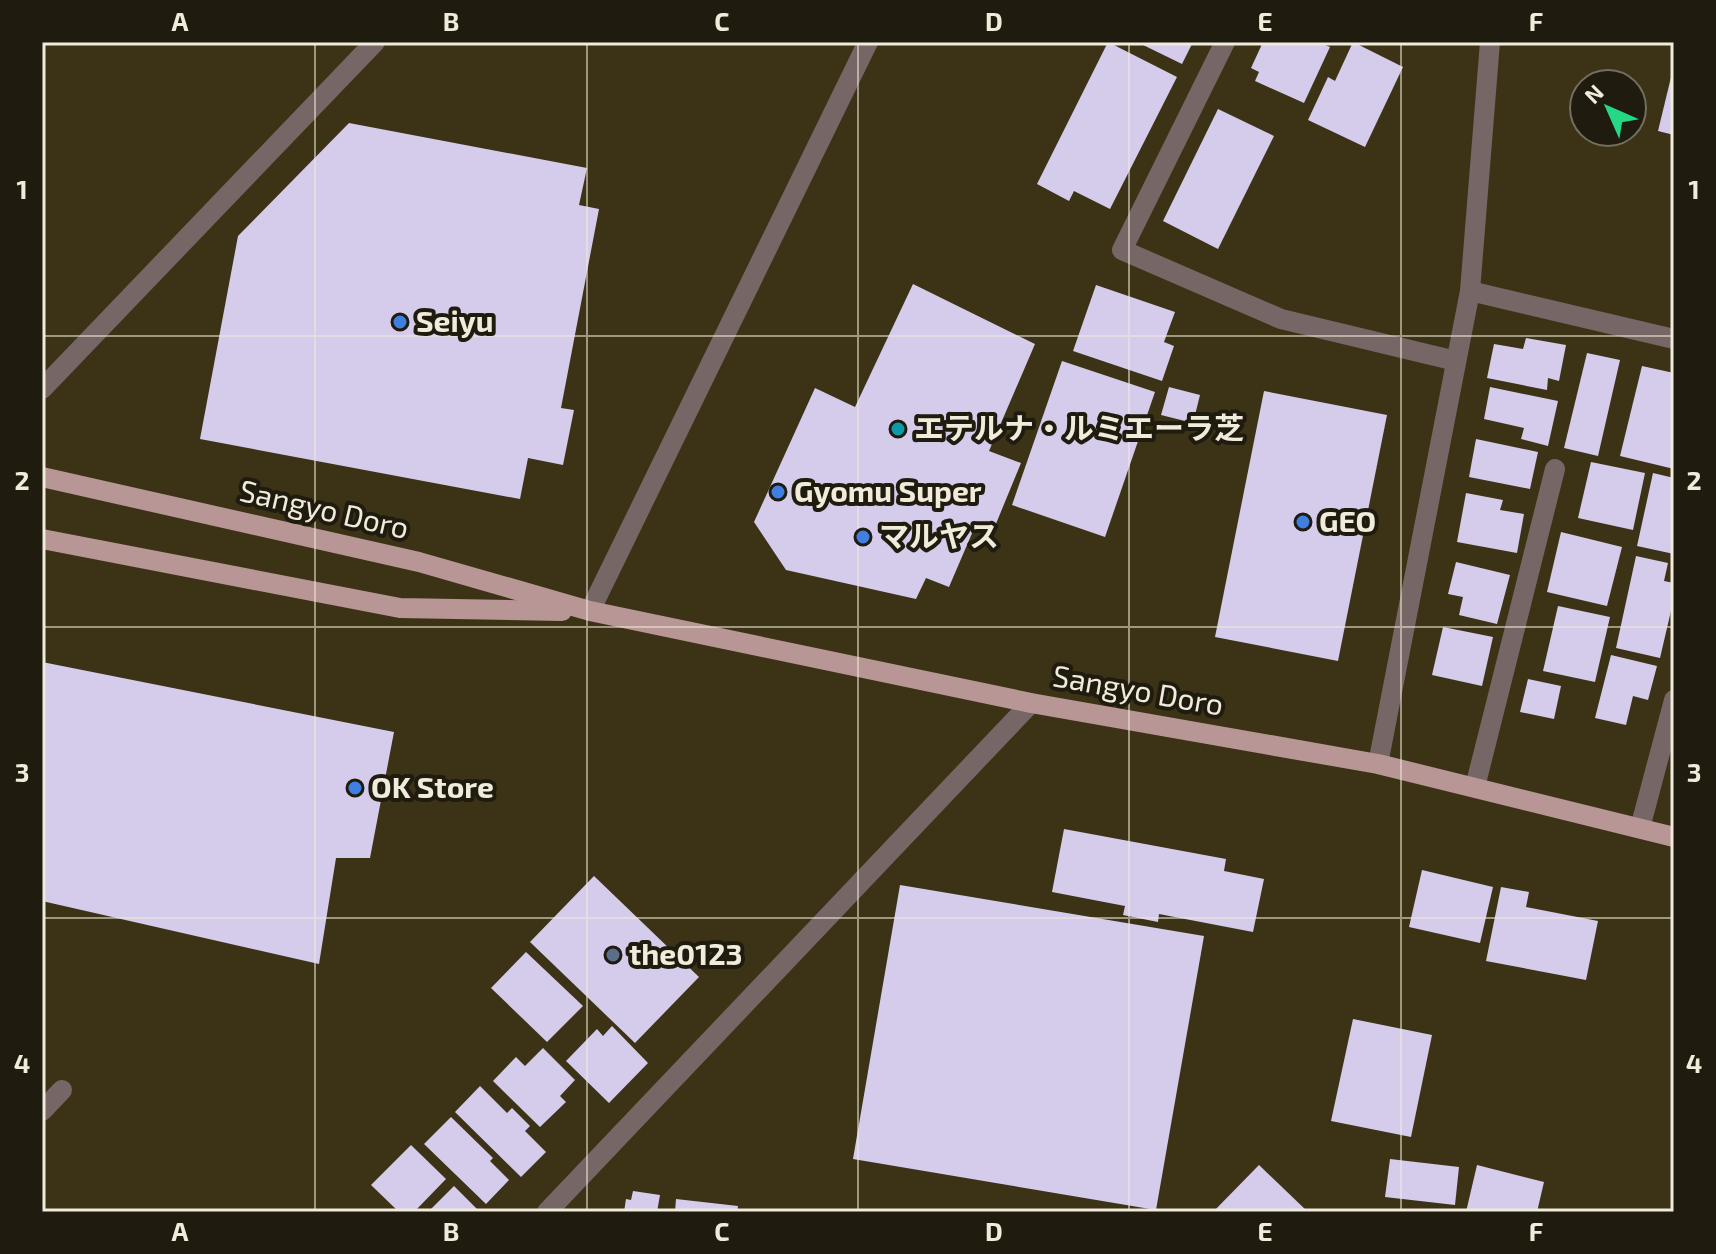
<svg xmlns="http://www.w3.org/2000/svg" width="1716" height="1254" font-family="'Exo 2','Noto Sans JP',sans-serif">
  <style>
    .building { fill: #d5cbeb }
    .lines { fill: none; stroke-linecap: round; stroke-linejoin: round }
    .minor { stroke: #766665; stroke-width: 20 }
    .major { stroke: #b79695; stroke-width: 20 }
    .grid { fill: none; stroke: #f0ebda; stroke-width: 2; stroke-opacity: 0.55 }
    .shop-dot { fill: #3f7fe0; stroke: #1f1b0f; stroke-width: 3 }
    .culture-dot { fill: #0f9aa8; stroke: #1f1b0f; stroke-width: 3 }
    .service-dot { fill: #5c6f8a; stroke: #1f1b0f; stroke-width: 3 }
    .labels { text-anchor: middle; stroke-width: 8; stroke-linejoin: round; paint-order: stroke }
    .poi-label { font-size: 30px; font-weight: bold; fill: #f0ebda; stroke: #1f1b0f; text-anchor: start }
    .street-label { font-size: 30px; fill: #f0ebda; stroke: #1f1b0f }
    .neatline { fill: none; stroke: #f0ebda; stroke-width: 3 }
    .grid-label { font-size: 26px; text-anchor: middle; font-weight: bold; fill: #f0ebda }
  </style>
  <rect width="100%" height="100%" fill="#3c3316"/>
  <g class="building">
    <polygon points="1108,42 1177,77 1110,209 1074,191 1069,201 1037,184"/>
    <polygon points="1137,42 1193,42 1182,64"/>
    <polygon points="1263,42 1318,42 1330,47 1304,103 1255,81 1259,72 1251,68"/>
    <polygon points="1353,42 1403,67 1365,147 1308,120 1328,77 1335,81"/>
    <polygon points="1673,69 1674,69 1674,135 1658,131"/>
    <polygon points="1218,109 1274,136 1218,249 1163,221"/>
    <polygon points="349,123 587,168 579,205 599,209 561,408 574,410 563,465 528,458 520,499 200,439 238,236"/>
    <polygon points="913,284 1035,344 989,451 1021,463 993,531 976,524 949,587 926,578 916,599 786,570 754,522 815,388 855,407"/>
    <polygon points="1096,285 1175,312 1164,342 1174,346 1162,381 1073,351"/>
    <polygon points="1526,338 1566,345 1559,381 1548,378 1547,390 1487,378 1494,344 1523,349"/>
    <polygon points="1587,353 1620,360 1598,456 1564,448"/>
    <polygon points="1062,361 1155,392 1105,537 1012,505"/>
    <polygon points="1642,366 1674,373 1674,469 1620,456"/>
    <polygon points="1169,387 1200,395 1193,423 1161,415"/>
    <polygon points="1490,387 1558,401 1548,446 1521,439 1524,428 1484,419"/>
    <polygon points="1264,391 1387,415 1338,661 1215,637"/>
    <polygon points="1476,439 1538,452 1530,489 1469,477"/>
    <polygon points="1591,462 1645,473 1633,530 1578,518"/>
    <polygon points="1653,473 1674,478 1674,554 1637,546"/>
    <polygon points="1466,493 1503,500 1500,510 1524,514 1517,553 1457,542"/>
    <polygon points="1561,532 1622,547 1607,606 1547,592"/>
    <polygon points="1636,556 1668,563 1664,581 1674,583 1674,598 1660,658 1616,648"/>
    <polygon points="1456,562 1510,575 1497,624 1459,615 1463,597 1448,594"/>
    <polygon points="1558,606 1610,617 1595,682 1543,671"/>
    <polygon points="1443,627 1493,637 1482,686 1432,675"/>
    <polygon points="1611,655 1657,666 1648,700 1633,696 1626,725 1595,718"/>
    <polygon points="42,662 394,732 370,858 336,858 319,964 42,901"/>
    <polygon points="1528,679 1561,686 1554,719 1520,712"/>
    <polygon points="1064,829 1226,859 1224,871 1264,879 1253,932 1159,914 1158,922 1123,915 1125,906 1052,892"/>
    <polygon points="1422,870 1493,887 1480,943 1409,927"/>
    <polygon points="594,876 699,977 635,1043 530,942"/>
    <polygon points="900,885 1204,936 1156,1210 853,1159"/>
    <polygon points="1501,887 1529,892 1526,907 1598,921 1586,980 1486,961"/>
    <polygon points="526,952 583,1006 547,1042 491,988"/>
    <polygon points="1353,1019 1432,1035 1411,1137 1331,1121"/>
    <polygon points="612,1026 648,1063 609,1103 566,1061 597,1029 603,1036"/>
    <polygon points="543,1048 575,1080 560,1096 566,1102 540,1127 493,1081 516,1057 525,1066"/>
    <polygon points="480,1086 507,1113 512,1108 530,1126 525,1131 546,1152 521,1177 455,1112"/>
    <polygon points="451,1117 493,1158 490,1161 509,1180 486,1204 424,1144"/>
    <polygon points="411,1145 446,1179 414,1212 399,1212 371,1185"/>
    <polygon points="1390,1159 1459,1167 1455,1205 1385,1197"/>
    <polygon points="1259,1165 1308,1212 1213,1212"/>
    <polygon points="1477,1165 1544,1182 1537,1212 1466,1212"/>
    <polygon points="454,1186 480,1212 428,1212"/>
    <polygon points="633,1191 660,1195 657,1212 624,1212 626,1199 631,1200"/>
    <polygon points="676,1199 738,1206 737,1212 675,1212"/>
  </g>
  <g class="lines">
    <g class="minor">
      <polyline points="1225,42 1122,250 1281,319 1456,361"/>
      <polyline points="1470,291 1674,339"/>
      <polyline points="42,389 375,42"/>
      <polyline points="590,611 868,42"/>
      <polyline points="1378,764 1470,291 1490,42"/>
      <polyline points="1475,787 1555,469"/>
      <polyline points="1640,828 1674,700"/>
      <polyline points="42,1111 62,1090"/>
      <polyline points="547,1212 1031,703"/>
    </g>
    <g class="major">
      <polyline points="42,477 419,562 590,611 1031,703 1378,764 1674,837"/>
      <polyline points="42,539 400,608 562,611"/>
    </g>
  </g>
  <path class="grid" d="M315,42V1212M587,42V1212M858,42V1212M1129,42V1212M1401,42V1212M42,336H1674M42,627H1674M42,918H1674"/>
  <g class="shop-dot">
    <circle cx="400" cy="322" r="8"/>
    <circle cx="778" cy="492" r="8"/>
    <circle cx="1303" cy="522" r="8"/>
    <circle cx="863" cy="537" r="8"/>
    <circle cx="355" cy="788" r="8"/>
  </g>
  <circle class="culture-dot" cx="898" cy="429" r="8"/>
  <circle class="service-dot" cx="613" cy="955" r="8"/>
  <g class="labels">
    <g class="poi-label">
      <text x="416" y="332">Seiyu</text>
      <text x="914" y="439">エテルナ・ルミエーラ芝</text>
      <text x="794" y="502">Gyomu Super</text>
      <text x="1319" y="532">GEO</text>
      <text x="879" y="547">マルヤス</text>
      <text x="371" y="798">OK Store</text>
      <text x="629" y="965">the0123</text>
    </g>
    <g class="street-label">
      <text transform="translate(324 510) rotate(13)" y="10">Sangyo Doro</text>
      <text transform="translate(1138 691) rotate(10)" y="10">Sangyo Doro</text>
    </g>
  </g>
  <rect width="1716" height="1254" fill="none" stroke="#1f1b0f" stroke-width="88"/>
  <g transform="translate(1608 108) rotate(315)"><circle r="38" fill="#1f1b0f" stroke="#736e60" stroke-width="2"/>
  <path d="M0-6L14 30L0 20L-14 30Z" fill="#24d886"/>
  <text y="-12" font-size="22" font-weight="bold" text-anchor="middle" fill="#f0ebda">N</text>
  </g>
  <rect x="44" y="44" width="1628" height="1166" class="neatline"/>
  <g class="grid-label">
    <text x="180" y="31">A</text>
    <text x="451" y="31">B</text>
    <text x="722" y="31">C</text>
    <text x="994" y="31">D</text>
    <text x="1265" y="31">E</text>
    <text x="1536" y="31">F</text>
    <text x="22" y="199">1</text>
    <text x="1694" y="199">1</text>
    <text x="22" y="490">2</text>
    <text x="1694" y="490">2</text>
    <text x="22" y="782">3</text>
    <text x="1694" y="782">3</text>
    <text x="22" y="1073">4</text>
    <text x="1694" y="1073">4</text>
    <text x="180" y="1241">A</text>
    <text x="451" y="1241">B</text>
    <text x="722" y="1241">C</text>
    <text x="994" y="1241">D</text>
    <text x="1265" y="1241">E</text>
    <text x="1536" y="1241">F</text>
  </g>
</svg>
